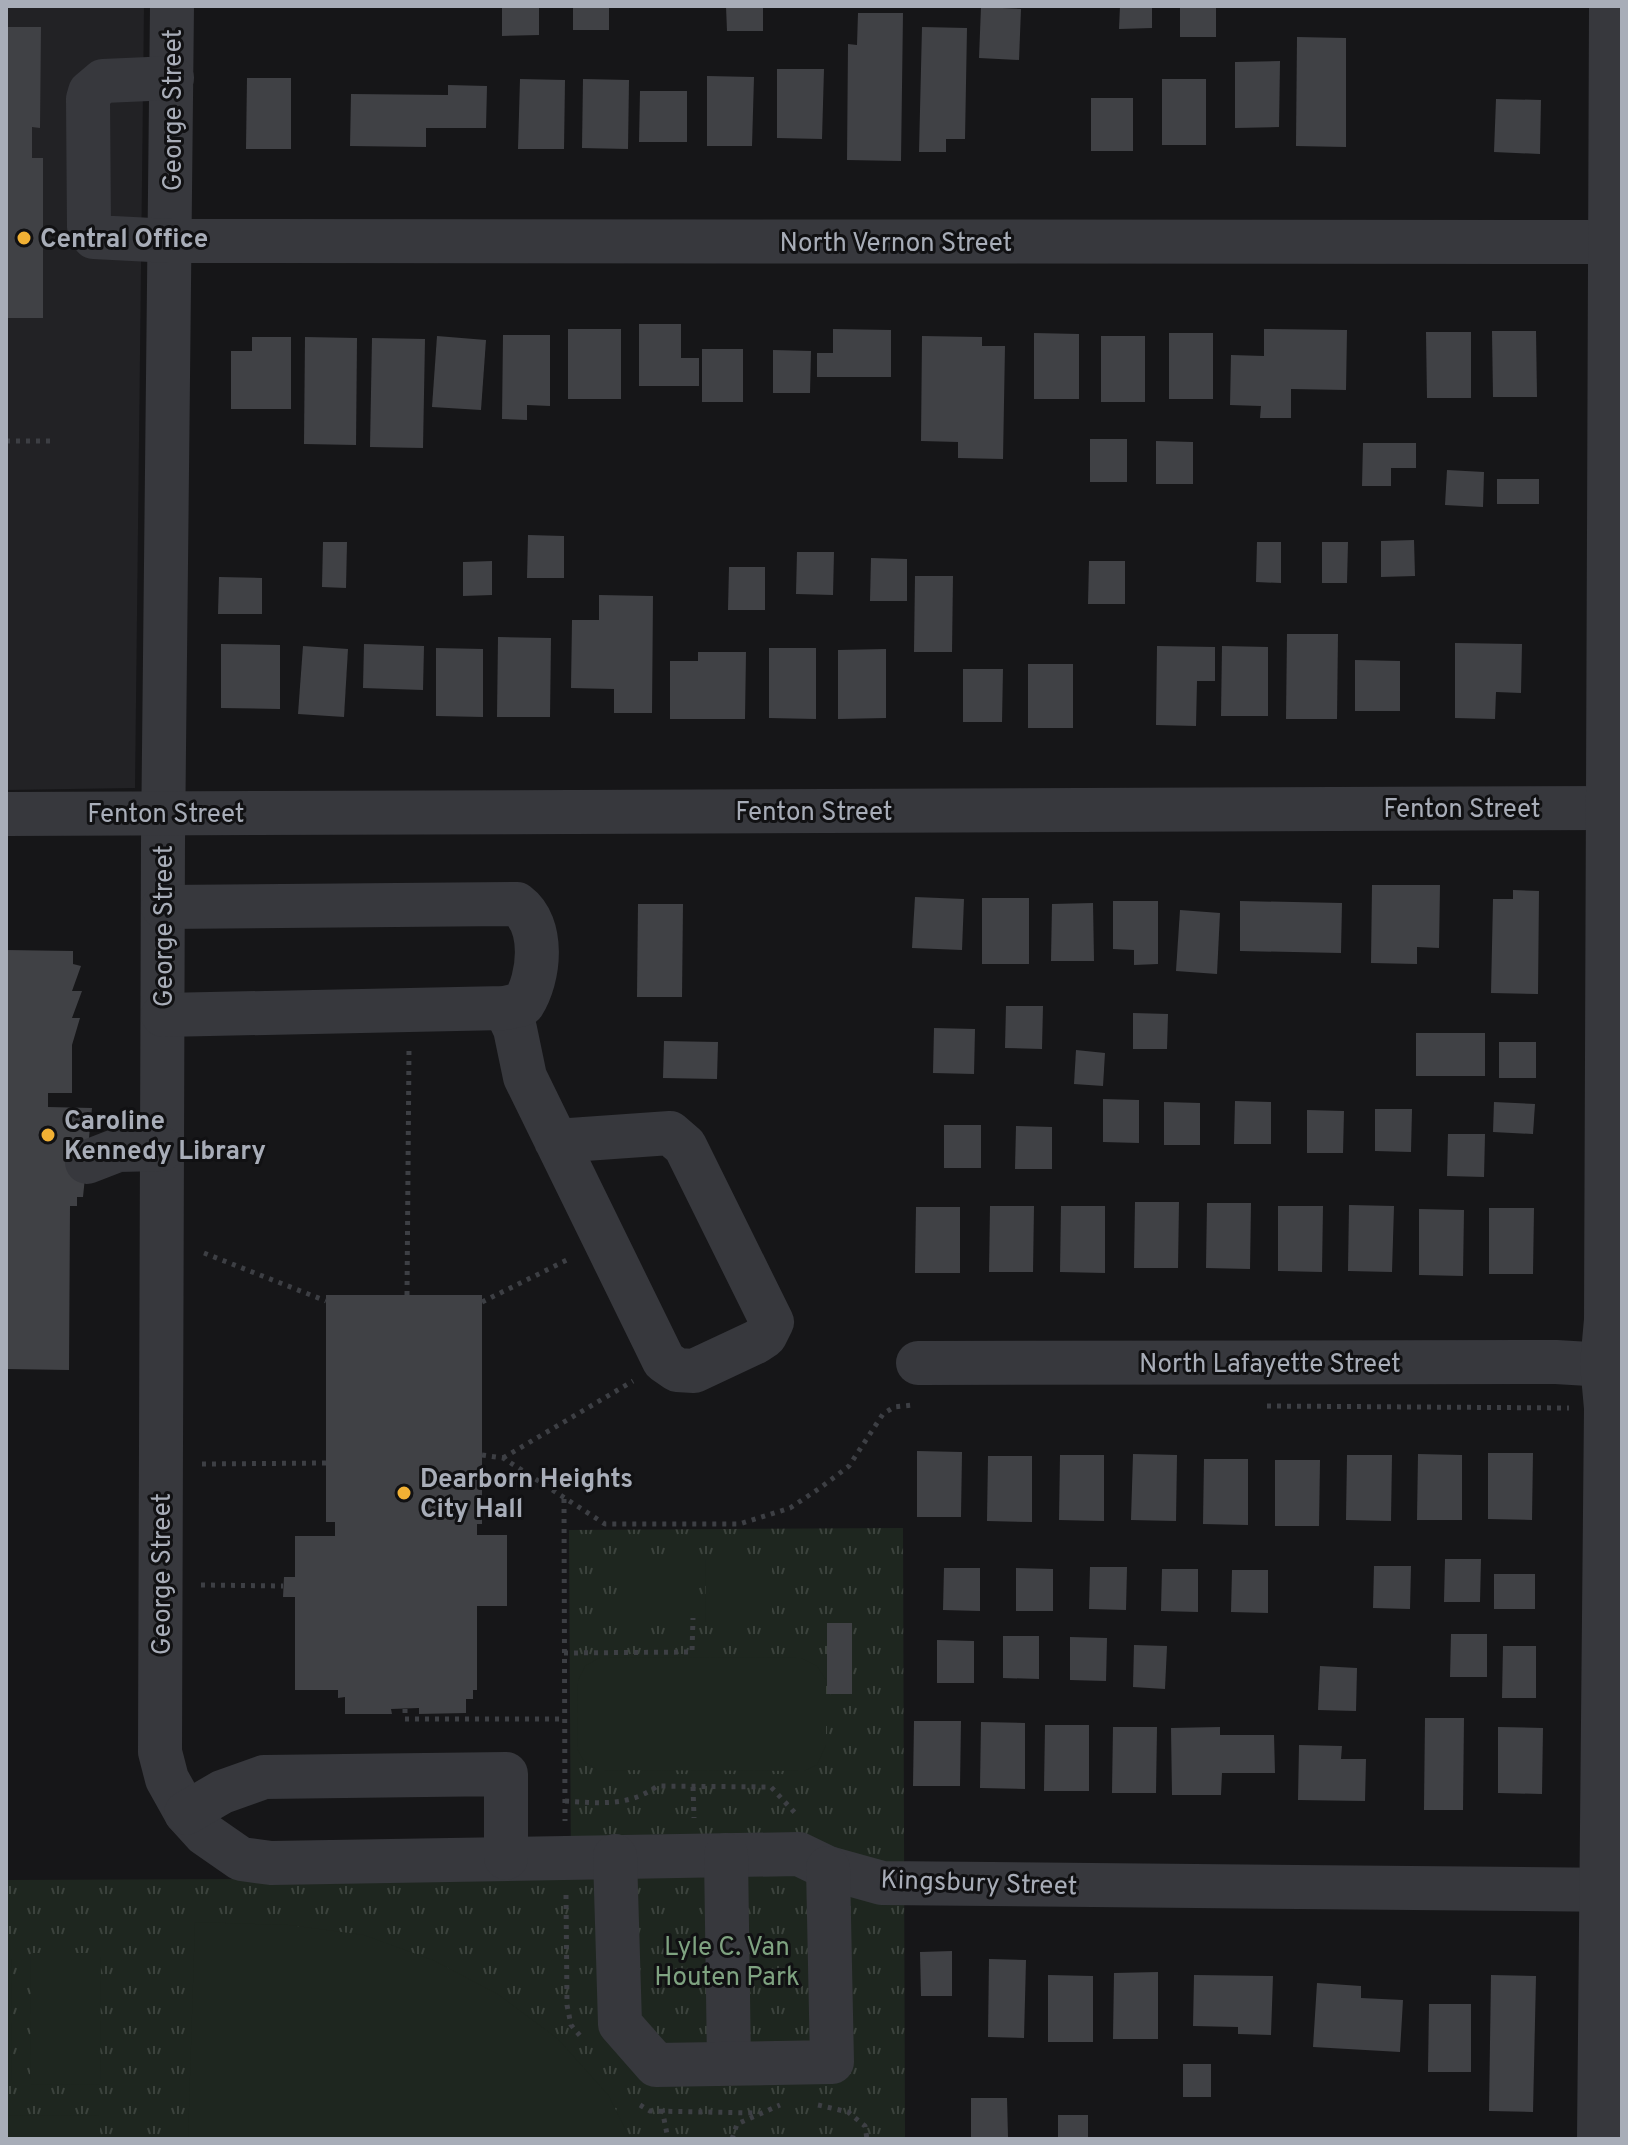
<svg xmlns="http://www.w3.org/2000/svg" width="1628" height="2145" font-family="Overpass,sans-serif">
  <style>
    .built { fill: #222225 }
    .grass { fill: url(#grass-tufts) }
    .pitch { fill: #1e261f }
    .building { fill: #404145 }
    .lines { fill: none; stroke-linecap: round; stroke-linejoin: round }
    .path { stroke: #3d3f44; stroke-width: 5; stroke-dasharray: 4 6; stroke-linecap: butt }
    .minor { stroke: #37383d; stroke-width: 44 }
    .poi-dot { fill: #f2b134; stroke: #111113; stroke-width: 3 }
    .labels { text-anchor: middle; stroke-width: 6; stroke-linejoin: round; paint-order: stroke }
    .street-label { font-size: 26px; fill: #a8adb8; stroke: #111113 }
    .poi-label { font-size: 26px; font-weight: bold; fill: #a8adb8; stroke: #111113; text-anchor: start }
    .park-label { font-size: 26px; fill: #7fa381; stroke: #111113 }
  </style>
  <defs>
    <pattern id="grass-tufts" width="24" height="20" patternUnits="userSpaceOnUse" patternTransform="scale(2)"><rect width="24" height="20" fill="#1e261f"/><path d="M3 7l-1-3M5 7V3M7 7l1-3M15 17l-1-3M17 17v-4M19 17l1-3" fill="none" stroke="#3c433d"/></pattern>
  </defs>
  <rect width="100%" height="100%" fill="#161618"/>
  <polygon class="built" points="6,6 144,6 135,788 6,790"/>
  <polygon class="grass" points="903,1528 905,2139 6,2139 6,1880 571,1878 569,1530"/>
  <g class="pitch">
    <rect x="621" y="1557" width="68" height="68"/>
    <polygon points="706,1557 772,1557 772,1624 705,1624"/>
    <polygon points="601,1657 801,1658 817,1666 826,1680 826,1745 817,1765 804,1771 597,1770 584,1761 577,1749 578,1681 585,1666"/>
    <polygon points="195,1922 289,1925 364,1935 435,1961 499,1995 558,2039 609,2096 630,2139 188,2139"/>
    <polygon points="31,1953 101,1953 100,2085 30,2084"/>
    <polygon points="6,1955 12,1955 11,2086 6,2086"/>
    <polygon points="6,2115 100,2116 100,2139 6,2139"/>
  </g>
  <g class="building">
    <polygon points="502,6 539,6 539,35 502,36"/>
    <rect x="573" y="6" width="36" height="24"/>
    <polygon points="726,6 763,6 763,31 727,31"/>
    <polygon points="1120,6 1152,6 1152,28 1119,29"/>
    <rect x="1180" y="6" width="36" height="31"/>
    <polygon points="981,7 1021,9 1019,60 979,58"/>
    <polygon points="858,13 903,13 901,161 847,160 848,44 857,45"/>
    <polygon points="6,27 41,27 40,128 32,127 32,158 43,158 43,318 6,318"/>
    <polygon points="922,27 967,28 965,139 946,139 946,152 919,152"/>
    <polygon points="1297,37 1346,38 1346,147 1296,146"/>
    <polygon points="1280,61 1279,127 1235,128 1235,62"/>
    <polygon points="777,69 824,69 822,139 777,138"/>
    <polygon points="707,76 754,77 752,146 707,146"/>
    <polygon points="247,78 291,78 291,149 246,149"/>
    <polygon points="520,79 565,80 564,149 518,149"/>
    <polygon points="583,79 629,80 628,149 582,148"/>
    <rect x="1162" y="79" width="44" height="66"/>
    <polygon points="448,85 487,86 486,128 426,128 426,147 350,146 351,94 448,95"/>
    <polygon points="640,91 687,91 687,142 639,142"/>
    <rect x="1091" y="98" width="42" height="53"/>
    <polygon points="1496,99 1541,100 1540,154 1494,152"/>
    <polygon points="639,324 681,324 681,358 699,358 699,386 639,386"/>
    <rect x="568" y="329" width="53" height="70"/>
    <polygon points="833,329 891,330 891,377 817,377 817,353 833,353"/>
    <polygon points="1264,329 1347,330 1346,390 1291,389 1291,418 1260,418 1261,406 1230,405 1231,355 1264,356"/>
    <polygon points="1492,331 1536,331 1537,397 1493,397"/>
    <polygon points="1426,332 1471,332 1471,398 1427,398"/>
    <polygon points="1034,333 1079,334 1079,399 1034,399"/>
    <rect x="1169" y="333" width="44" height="66"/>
    <polygon points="503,335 550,335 550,406 527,405 527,420 502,419"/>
    <polygon points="437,336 486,340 481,410 432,407"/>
    <polygon points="922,336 982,337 982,346 1005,346 1003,459 958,458 958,442 921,441"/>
    <rect x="1101" y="336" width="44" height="66"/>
    <polygon points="252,337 291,337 291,409 231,409 231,351 252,351"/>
    <polygon points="305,337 357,338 356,445 304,444"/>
    <polygon points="372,338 425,339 423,448 370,447"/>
    <rect x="702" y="349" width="41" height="53"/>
    <polygon points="773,350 811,351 810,393 773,393"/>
    <rect x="1090" y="439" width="37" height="43"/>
    <polygon points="1156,441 1193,442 1193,484 1156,484"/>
    <polygon points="1363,443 1416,443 1416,468 1391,468 1391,486 1362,486"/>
    <polygon points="1447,470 1484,472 1483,507 1445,505"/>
    <rect x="1497" y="479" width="42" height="25"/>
    <polygon points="528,535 564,536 564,578 527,578"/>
    <polygon points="1414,540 1415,576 1381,577 1381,541"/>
    <polygon points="323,542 347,542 346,588 322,587"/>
    <polygon points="1257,542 1281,542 1281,583 1256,582"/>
    <polygon points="1322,542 1348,542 1347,583 1322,583"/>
    <polygon points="797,552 834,552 833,595 796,594"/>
    <polygon points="871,558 907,559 907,601 870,601"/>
    <polygon points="492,561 492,595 463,596 463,562"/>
    <polygon points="1089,561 1125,561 1125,604 1088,604"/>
    <polygon points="729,567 765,567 765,610 728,610"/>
    <polygon points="915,576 953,576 952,652 914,652"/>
    <polygon points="219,577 262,578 262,614 218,614"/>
    <polygon points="599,595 653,596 652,713 614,713 614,689 571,688 572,620 599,620"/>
    <polygon points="1287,634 1338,634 1337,719 1286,719"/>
    <polygon points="498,637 551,638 550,717 497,717"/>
    <polygon points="1455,643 1522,644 1521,693 1496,692 1495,719 1455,718"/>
    <polygon points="221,644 280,645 280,709 221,708"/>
    <polygon points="364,644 424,646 423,690 363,688"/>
    <polygon points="303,646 348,649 344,717 298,714"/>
    <polygon points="1157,646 1215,647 1215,681 1197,681 1196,726 1156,725"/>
    <polygon points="1222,646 1268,647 1268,716 1221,716"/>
    <polygon points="436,648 483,649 483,717 436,716"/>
    <polygon points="769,648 816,648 816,719 769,718"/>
    <polygon points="886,649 886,718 838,719 838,650"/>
    <polygon points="698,652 746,652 745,719 670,719 670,661 698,661"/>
    <polygon points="1355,660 1400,661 1400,711 1355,711"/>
    <rect x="1028" y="664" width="45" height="64"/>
    <polygon points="963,669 1003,669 1002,722 963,722"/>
    <polygon points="1372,885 1440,885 1439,948 1417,947 1417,964 1371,963"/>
    <polygon points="1513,890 1539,891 1538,994 1491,993 1493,899 1513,899"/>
    <polygon points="915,897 964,899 962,950 912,948"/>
    <rect x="982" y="898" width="47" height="66"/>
    <polygon points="1113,901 1158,901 1158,964 1134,965 1134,950 1113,949"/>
    <polygon points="1240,901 1342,903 1341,953 1240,951"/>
    <polygon points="1093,903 1094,961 1051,961 1052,904"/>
    <polygon points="638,904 683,904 682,997 637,997"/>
    <polygon points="1180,910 1220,913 1217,974 1176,971"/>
    <polygon points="6,950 73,951 73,964 81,966 72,991 82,991 72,1018 80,1018 72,1045 72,1093 48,1093 48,1107 92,1108 83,1197 77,1197 77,1206 70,1206 69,1370 6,1369"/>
    <polygon points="1006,1006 1043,1006 1042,1049 1005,1048"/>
    <polygon points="1133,1013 1168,1014 1167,1049 1133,1049"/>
    <polygon points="934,1028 975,1029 974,1074 933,1073"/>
    <rect x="1416" y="1033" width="69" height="43"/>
    <polygon points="664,1041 718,1042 717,1079 663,1078"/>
    <rect x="1499" y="1042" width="37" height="36"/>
    <polygon points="1076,1050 1105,1053 1103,1086 1074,1084"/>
    <polygon points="1103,1099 1139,1100 1139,1143 1103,1142"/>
    <polygon points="1235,1101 1271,1102 1271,1144 1234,1144"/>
    <polygon points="1164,1102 1200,1103 1200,1145 1164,1145"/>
    <polygon points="1494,1102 1535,1104 1533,1134 1493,1132"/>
    <polygon points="1375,1109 1412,1109 1411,1152 1375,1151"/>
    <polygon points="1307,1110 1344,1111 1343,1153 1307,1153"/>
    <rect x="944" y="1125" width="37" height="43"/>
    <polygon points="1016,1126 1052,1127 1052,1169 1015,1169"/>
    <polygon points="1448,1134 1485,1134 1484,1177 1447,1176"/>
    <polygon points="1135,1202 1179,1202 1178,1268 1134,1268"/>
    <polygon points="1207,1203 1251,1203 1250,1269 1206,1268"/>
    <polygon points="1349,1205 1394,1206 1392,1272 1348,1271"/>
    <polygon points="990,1206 1034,1206 1033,1272 989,1272"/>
    <polygon points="1061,1206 1105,1206 1105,1273 1060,1272"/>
    <polygon points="1278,1206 1323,1206 1322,1272 1278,1271"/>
    <polygon points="916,1207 960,1207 960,1273 915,1273"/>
    <polygon points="1489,1208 1534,1208 1533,1274 1489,1274"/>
    <polygon points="1419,1209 1464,1210 1463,1276 1419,1275"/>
    <polygon points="326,1295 482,1295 482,1524 477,1524 477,1535 507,1535 507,1606 477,1606 477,1690 473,1690 473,1699 466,1699 466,1713 419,1714 419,1708 391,1709 392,1714 345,1714 345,1697 338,1698 338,1690 295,1690 295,1597 283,1597 284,1577 295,1577 295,1536 335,1536 335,1522 326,1522"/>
    <polygon points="917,1451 962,1452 961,1517 917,1517"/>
    <polygon points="1488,1453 1533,1453 1532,1520 1488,1519"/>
    <polygon points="1133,1454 1177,1455 1176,1521 1131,1520"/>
    <polygon points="1418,1454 1462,1455 1462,1520 1417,1520"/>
    <polygon points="1060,1455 1104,1455 1104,1521 1059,1520"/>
    <polygon points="1347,1455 1392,1455 1391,1521 1346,1520"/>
    <polygon points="988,1456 1032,1456 1032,1522 987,1521"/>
    <polygon points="1204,1459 1248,1459 1248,1525 1203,1524"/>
    <polygon points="1275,1460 1320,1460 1319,1526 1275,1526"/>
    <polygon points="1445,1559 1481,1559 1480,1602 1444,1602"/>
    <polygon points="1374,1566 1411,1566 1410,1609 1373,1608"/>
    <polygon points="1090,1567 1127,1567 1126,1610 1089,1609"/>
    <polygon points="944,1568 980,1568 980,1611 943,1610"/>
    <polygon points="1016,1568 1053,1569 1053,1611 1016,1611"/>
    <polygon points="1162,1569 1198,1569 1198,1612 1161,1611"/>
    <polygon points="1232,1570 1268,1570 1268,1613 1231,1612"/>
    <rect x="1494" y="1574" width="41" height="35"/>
    <rect x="827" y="1623" width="25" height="71"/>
    <polygon points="1451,1634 1487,1634 1487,1677 1450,1677"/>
    <polygon points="1003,1636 1039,1636 1039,1679 1003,1678"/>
    <polygon points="1070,1637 1107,1638 1106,1681 1070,1680"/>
    <polygon points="937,1640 974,1641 974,1683 937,1683"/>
    <polygon points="1134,1645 1167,1646 1165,1689 1133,1687"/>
    <polygon points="1503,1646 1536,1646 1536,1698 1502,1698"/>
    <polygon points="1320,1666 1357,1668 1356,1711 1318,1710"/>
    <polygon points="1425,1718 1464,1718 1463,1810 1424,1810"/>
    <polygon points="914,1721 961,1721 960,1786 913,1786"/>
    <polygon points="981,1722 1025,1723 1025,1789 980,1788"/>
    <polygon points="1045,1725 1089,1725 1089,1791 1044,1791"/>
    <polygon points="1113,1727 1157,1727 1156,1793 1112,1793"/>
    <polygon points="1220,1727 1220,1735 1274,1735 1275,1773 1222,1773 1221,1795 1172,1795 1171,1728"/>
    <polygon points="1498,1727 1543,1728 1542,1794 1498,1793"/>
    <polygon points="1299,1745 1342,1746 1341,1759 1366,1759 1365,1801 1298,1800"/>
    <polygon points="952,1951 952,1996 921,1996 920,1952"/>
    <polygon points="989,1959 1026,1960 1024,2038 988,2037"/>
    <polygon points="1158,1972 1158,2039 1113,2039 1114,1973"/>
    <polygon points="1048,1975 1093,1976 1093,2042 1048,2042"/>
    <polygon points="1194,1975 1273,1976 1271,2035 1238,2034 1238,2027 1193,2026"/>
    <polygon points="1491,1975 1536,1976 1533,2112 1489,2111"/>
    <polygon points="1317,1983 1361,1986 1361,1998 1403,2000 1400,2052 1313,2047"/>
    <polygon points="1429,2004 1471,2004 1471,2072 1428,2072"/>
    <rect x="1183" y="2064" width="28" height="33"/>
    <polygon points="971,2098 1007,2098 1008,2137 971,2137"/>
    <rect x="1058" y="2115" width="30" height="24"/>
  </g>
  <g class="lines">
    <g class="path">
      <polyline points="6,441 56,441"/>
      <polyline points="204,1253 326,1301"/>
      <polyline points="407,1295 409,1048"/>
      <polyline points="482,1302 571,1258"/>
      <polyline points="1267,1406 1569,1408"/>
      <polyline points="482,1455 503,1458 605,1524 739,1524 790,1508 820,1488 849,1466 883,1414 894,1407 913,1405"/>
      <polyline points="503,1458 633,1381"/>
      <polyline points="202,1464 326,1463"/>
      <polyline points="564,1499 565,1821"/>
      <polyline points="201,1585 283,1586"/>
      <polyline points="564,1653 692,1652 693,1618"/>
      <polyline points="405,1709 405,1719 565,1719"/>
      <polyline points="693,1787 694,1818"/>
      <path d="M565,1801C598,1803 629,1807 657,1786L771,1787L796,1814"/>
      <polyline points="566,1895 567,2005 571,2025 581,2037"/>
      <polyline points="640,2105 650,2111 757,2113"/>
      <polyline points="818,2105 848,2112 865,2126 867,2139"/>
      <polyline points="662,2109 668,2139"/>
      <polyline points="732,2139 737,2124 780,2105"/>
    </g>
    <g class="minor">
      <polyline points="172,6 163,843 160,1752 167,1779 186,1813 205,1834 241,1859 271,1863 799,1854 828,1868 882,1883 1622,1890"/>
      <polyline points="172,78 103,81 90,92 88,99 89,227 94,237 171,241 1622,242"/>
      <polyline points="6,814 1622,808"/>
      <polyline points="505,1008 515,1029 525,1077 664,1361 677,1370 694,1371 756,1342 765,1336 772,1322 685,1146 670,1133 556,1141"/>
      <path d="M163,1015L505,1008L523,1004C540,977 545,925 517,904L163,907"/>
      <polyline points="87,1162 118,1150 162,1149"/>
      <polyline points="918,1363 1556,1362 1622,1366"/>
      <polyline points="186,1813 222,1792 264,1777 506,1774 506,1858"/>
      <polyline points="726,1855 729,2063"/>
      <polyline points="615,1856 620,2024 656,2065 832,2062 828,1868"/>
      <polyline points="1599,2139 1606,1408 1602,1364 1606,1320 1611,6"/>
    </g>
  </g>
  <g class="poi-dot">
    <circle cx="24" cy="238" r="8"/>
    <circle cx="48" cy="1135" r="8"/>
    <circle cx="404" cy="1493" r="8"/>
  </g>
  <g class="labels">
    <g class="street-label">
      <text transform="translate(172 110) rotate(-90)" y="9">George Street</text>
      <text x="896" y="251">North Vernon Street</text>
      <text x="1462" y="817">Fenton Street</text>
      <text x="814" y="820">Fenton Street</text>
      <text x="166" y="822">Fenton Street</text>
      <text transform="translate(163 926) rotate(-90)" y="9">George Street</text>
      <text x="1270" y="1372">North Lafayette Street</text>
      <text transform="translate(161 1574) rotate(-90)" y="9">George Street</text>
      <text transform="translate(979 1882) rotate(2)" y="9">Kingsbury Street</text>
    </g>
    <g class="poi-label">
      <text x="40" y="247">Central Office</text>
      <text x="64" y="1129">Caroline<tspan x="64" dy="30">Kennedy Library</tspan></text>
      <text x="420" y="1487">Dearborn Heights<tspan x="420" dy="30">City Hall</tspan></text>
    </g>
    <g class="park-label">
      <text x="727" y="1955">Lyle C. Van<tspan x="727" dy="30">Houten Park</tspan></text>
    </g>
  </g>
  <rect width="1628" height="2145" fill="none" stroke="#a8adb8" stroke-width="16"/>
</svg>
